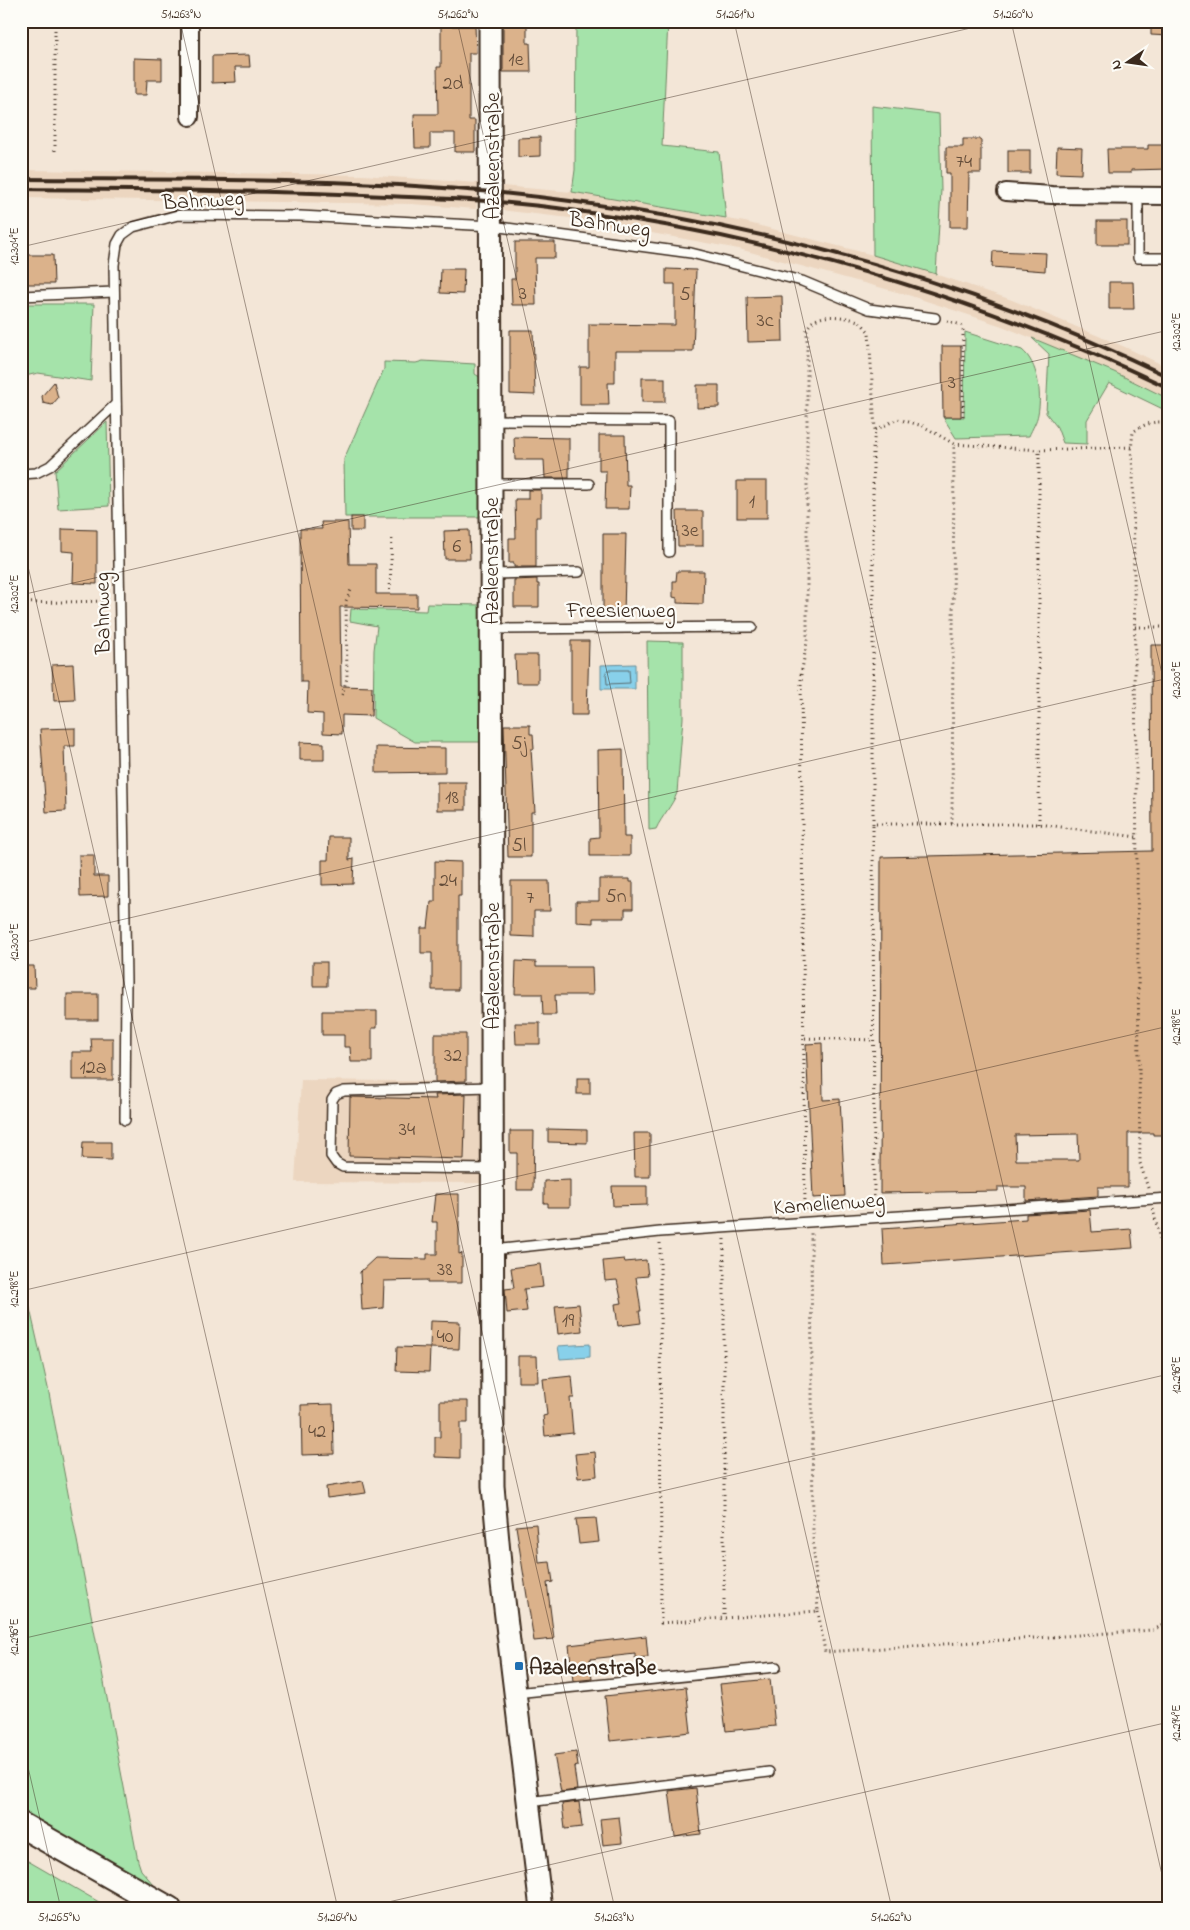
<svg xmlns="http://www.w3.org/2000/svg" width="1190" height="1930" font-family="'Indie Flower',sans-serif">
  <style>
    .built { fill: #ecd6c0 }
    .green { fill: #a5e3aa; stroke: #708664 }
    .water { fill: #88d0ea; stroke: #698e98 }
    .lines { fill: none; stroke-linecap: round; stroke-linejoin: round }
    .shore { stroke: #5a6c70; stroke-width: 1 }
    .building { fill: #dbb28b; stroke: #3b2a1e; fill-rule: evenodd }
    .service-casing { stroke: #3b2a1e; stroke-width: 12 }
    .minor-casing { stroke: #3b2a1e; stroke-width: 20 }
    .tertiary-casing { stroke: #3b2a1e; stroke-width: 25 }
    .secondary-casing { stroke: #3b2a1e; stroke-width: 28 }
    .path { stroke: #3b2a1e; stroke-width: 3; stroke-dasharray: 1 4; stroke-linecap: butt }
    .service { stroke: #fdfcf7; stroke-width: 9 }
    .minor { stroke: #fdfcf7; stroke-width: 16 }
    .tertiary { stroke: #fdfcf7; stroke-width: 21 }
    .secondary { stroke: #fdfcf7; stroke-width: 24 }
    .rail { stroke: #3b2a1e; stroke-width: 4 }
    .ticks { fill: none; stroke: #3b2a1e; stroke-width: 1; stroke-opacity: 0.45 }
    .poi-dot { fill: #1f6fb2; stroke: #fdfcf7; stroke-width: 2 }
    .labels { text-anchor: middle; stroke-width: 4.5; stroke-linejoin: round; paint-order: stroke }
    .number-label { font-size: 20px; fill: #634c39 }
    .street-label { font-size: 22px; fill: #3b2a1e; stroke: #fdfcf7 }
    .poi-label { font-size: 22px; font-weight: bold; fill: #3b2a1e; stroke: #fdfcf7; text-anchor: start }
    .neatline { fill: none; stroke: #3b2a1e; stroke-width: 2 }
    .ticks-label { font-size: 12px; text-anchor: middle; fill: #3b2a1e }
  </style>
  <rect width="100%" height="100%" fill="#f3e6d7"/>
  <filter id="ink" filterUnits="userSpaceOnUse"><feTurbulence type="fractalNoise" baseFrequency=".02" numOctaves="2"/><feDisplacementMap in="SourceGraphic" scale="10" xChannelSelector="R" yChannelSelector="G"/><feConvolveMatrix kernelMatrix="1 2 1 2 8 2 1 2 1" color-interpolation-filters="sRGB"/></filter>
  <g filter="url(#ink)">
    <g class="built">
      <polygon points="21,170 363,175 478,183 476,209 412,204 21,198"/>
      <polygon points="502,186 572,192 745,222 873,255 936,274 1012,300 1125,347 1169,368 1169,399 1114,372 1002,326 908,295 739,249 570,218 500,210"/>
      <polygon points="301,1080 485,1082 484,1183 295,1182"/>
    </g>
    <g class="green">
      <polygon points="576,21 668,21 662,146 719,152 726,218 572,192 575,170"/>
      <polygon points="872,106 939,114 941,190 936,274 873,255"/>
      <polygon points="21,304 94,304 91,381 38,373 21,377"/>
      <path d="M965,332L1022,350C1038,363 1042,394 1038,414C1037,421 1032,429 1029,436L956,438L943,417H964Z"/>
      <polygon points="1032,338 1114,372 1169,399 1169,412 1109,383 1087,420 1087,444 1063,443 1057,427 1046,413 1049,354"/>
      <polygon points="423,361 475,364 475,374 481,378 480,514 482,517 345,517 344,459 384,369 384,362 416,363"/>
      <polygon points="107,422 109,506 58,509 55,471"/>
      <polygon points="427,604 483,605 483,742 415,742 373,718 374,650 377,626 350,621 351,609 426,611"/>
      <path d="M647,641L683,642V718L677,793C672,806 662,816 656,829L649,830Z"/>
      <polygon points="21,1247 28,1300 48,1388 138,1861 141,1870 154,1885 151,1890 21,1812"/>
      <polygon points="21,1857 111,1909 30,1909 21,1903"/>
    </g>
    <g class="water">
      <polygon points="635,664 635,689 601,689 601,665"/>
      <polygon points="590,1344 590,1357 560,1359 558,1346"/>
    </g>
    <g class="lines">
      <polygon class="shore" points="608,670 629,670 630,683 607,684 606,672"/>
    </g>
    <g class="building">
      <polygon points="503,21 527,21 527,43 530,43 531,72 503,72"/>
      <polygon points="1151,21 1169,21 1169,36 1151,35"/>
      <polygon points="441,26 475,26 476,53 469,53 469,120 475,120 475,152 455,152 455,133 430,133 430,148 415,148 414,114 438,114 437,67 441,67"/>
      <polygon points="249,55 250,67 235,67 236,82 212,83 212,56"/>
      <polygon points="134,58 162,59 162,80 147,80 146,95 134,95"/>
      <polygon points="540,137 540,156 518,157 518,138"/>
      <polygon points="963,139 981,139 981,173 969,173 968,227 950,227 950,173 946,173 946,147 963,147"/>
      <polygon points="1148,145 1169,145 1169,169 1131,170 1131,173 1108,173 1107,149 1148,149"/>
      <polygon points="1057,147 1082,148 1081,174 1056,173"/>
      <rect x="1008" y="150" width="22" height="23"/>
      <rect x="1097" y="221" width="30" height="24"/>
      <polygon points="515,242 555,242 555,258 535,258 536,305 512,305 511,279 515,279"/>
      <polygon points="993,251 1046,253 1045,271 992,267"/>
      <polygon points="21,255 53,255 54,284 21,284"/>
      <polygon points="441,269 464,269 463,294 440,293"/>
      <polygon points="666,269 696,270 693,351 615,351 615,383 608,383 609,405 580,405 580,367 589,367 589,324 675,325 675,284 666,284"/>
      <polygon points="1109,282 1133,282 1134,309 1109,309"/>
      <polygon points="782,296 783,341 748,342 747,297"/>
      <polygon points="510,330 533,330 535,395 510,394"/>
      <polygon points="942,346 961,346 961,417 943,417"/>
      <rect x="642" y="378" width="23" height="24"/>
      <polygon points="54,382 58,398 52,405 43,403 42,396"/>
      <polygon points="697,385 719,385 719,407 697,408"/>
      <polygon points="599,435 625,435 626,485 630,485 629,509 605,509 606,471 599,471"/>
      <polygon points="514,437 569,438 569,478 545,478 544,460 515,460"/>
      <rect x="737" y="481" width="30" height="37"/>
      <polygon points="528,490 541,490 541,517 536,517 536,567 514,567 514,563 509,563 509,538 516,538 515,499 528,499"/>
      <polygon points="677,511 703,511 703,546 678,546"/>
      <rect x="351" y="517" width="12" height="14"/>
      <polygon points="321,522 348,522 349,564 376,564 376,594 417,594 417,608 340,607 341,686 372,687 371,716 342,715 342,734 323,733 323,714 307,713 308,682 301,682 300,529 322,529"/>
      <polygon points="62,529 97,530 97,584 73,583 74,552 62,551"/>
      <polygon points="469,530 470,559 445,559 444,531"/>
      <polygon points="603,534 626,534 624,614 603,614"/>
      <polygon points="677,571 704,571 703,604 677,603 677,598 673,597 673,581 676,581"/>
      <polygon points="537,579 537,584 539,584 539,607 514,607 514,580"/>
      <polygon points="571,641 589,641 587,715 571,715"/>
      <path d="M1151,645H1169V1135H1153V1133H1128V1187H1098V1196L1026,1201V1187H998V1191L880,1193L881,857L1152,851ZM1078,1134L1079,1160H1016L1015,1135Z"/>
      <polygon points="515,655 538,655 538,683 516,683"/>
      <polygon points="73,664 75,700 54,701 52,665"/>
      <polygon points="504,725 530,725 530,734 533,734 534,749 531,749 535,812 531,812 531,857 508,857"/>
      <polygon points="75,728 75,746 64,746 66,811 46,812 40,729"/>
      <polygon points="300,742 324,743 324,760 300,760"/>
      <polygon points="376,747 445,748 445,772 376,773"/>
      <polygon points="623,749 624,837 630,837 630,856 590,856 590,838 599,837 598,750"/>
      <rect x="437" y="782" width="29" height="28"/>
      <polygon points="329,837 349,837 349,860 354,859 353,884 322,885 322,860 328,860"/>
      <polygon points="79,855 94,855 94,876 108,876 108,896 80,897"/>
      <polygon points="435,861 461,862 461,896 458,896 458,990 432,990 432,953 421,953 421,928 428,928 431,902 435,902"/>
      <polygon points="599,879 630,879 630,882 633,882 633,909 625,909 625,918 593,918 593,923 576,922 576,901 599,901"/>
      <polygon points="511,881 549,881 550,911 534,911 534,937 511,936"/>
      <polygon points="516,961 536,962 536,967 592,967 593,995 555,995 556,1015 543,1015 542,994 515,994"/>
      <rect x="313" y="962" width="14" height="24"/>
      <polygon points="21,966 34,966 35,988 21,988"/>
      <rect x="67" y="994" width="31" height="26"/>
      <polygon points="322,1011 377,1011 377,1028 372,1028 372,1062 351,1062 350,1047 344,1047 344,1035 322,1035"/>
      <polygon points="515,1023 540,1023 540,1044 516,1044"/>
      <polygon points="435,1034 466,1034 466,1081 435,1082"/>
      <polygon points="91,1038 113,1038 113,1080 72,1080 72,1052 92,1052"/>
      <polygon points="822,1043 823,1100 840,1099 845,1196 813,1198 806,1044"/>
      <rect x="577" y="1078" width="13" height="16"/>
      <polygon points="466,1094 464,1159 349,1156 350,1097 436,1099 435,1095"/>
      <polygon points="548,1129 587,1130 587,1143 548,1142"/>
      <polygon points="510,1131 534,1131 533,1190 517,1190 517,1153 510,1153"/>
      <polygon points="634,1133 650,1133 650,1177 635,1177"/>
      <polygon points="83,1142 111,1142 111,1160 82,1159"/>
      <polygon points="570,1180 570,1207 548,1207 548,1203 544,1203 544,1181"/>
      <polygon points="612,1186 647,1186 647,1205 613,1206"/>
      <polygon points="435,1194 459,1194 459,1254 462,1253 462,1283 427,1283 427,1280 384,1281 383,1308 362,1310 360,1272 375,1258 427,1259 427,1254 437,1254 437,1222 432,1222"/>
      <polygon points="1090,1210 1092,1232 1131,1229 1133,1248 884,1265 882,1229 1026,1219 1026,1214"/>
      <polygon points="624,1259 625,1262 646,1260 648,1276 636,1277 641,1311 639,1311 641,1323 618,1326 615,1304 622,1303 617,1280 605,1281 603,1261"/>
      <polygon points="540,1264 543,1287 524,1289 527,1311 507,1313 505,1289 514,1288 511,1268"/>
      <polygon points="579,1304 582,1331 558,1334 555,1306"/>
      <polygon points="431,1321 460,1322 459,1349 430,1348"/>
      <polygon points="397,1347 430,1348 429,1372 396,1371"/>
      <polygon points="518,1356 537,1356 538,1382 518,1382"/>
      <polygon points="572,1376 574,1398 570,1398 573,1433 545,1436 543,1416 547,1415 543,1379"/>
      <polygon points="440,1401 468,1401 468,1423 460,1423 460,1458 435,1457 435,1437 440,1437"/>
      <polygon points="333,1404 334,1454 302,1455 301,1405"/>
      <polygon points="595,1452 597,1476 578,1478 575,1454"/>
      <polygon points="363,1481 366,1493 327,1498 326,1487"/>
      <polygon points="596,1518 599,1542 579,1544 576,1519"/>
      <polygon points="536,1524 539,1563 550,1562 553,1582 547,1583 554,1639 534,1641 516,1526"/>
      <polygon points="646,1636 648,1657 635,1658 635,1654 590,1659 592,1679 573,1681 569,1645"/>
      <polygon points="770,1679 775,1726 726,1731 720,1684"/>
      <polygon points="686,1687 691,1732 610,1741 605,1696"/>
      <polygon points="576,1752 578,1766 574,1767 577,1790 561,1792 554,1755"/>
      <polygon points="696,1788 701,1834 675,1837 669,1791"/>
      <polygon points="579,1802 582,1827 565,1829 562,1804"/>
      <polygon points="619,1817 622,1843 603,1845 600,1819"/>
    </g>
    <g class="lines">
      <g class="service-casing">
        <g id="service">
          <polyline points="1138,195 1138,258 1169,258"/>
          <polyline points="21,296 114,292"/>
          <polyline points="491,420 669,421 669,552"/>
          <polyline points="21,474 36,473 50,466 116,404"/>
          <polyline points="491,484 589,484"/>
          <polyline points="490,574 579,572"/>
          <polyline points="492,629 752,627"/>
          <polyline points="125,1120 126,981 114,265 117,244 122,235 133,227 178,215 300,216 492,226 691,253 802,281 869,309 935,318"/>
          <polyline points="491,1169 343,1167 336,1163 331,1156 332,1100 336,1094 344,1091 491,1087"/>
          <polyline points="492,1250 660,1232 1169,1198"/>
          <polyline points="515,1693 776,1667"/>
          <polyline points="528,1802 769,1772"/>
        </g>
      </g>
      <g class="minor-casing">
        <g id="minor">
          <polyline points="190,21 190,117"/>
          <polyline points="1006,192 1052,195 1169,196"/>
        </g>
      </g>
      <g class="tertiary-casing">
        <polyline id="tertiary" points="490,21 493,1486 501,1575 541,1909"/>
      </g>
      <g class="secondary-casing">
        <polyline id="secondary" points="21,1825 169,1909"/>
      </g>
      <g class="path">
        <polyline points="21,21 37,21"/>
        <polyline points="55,151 55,21"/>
        <polyline points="947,321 961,325 963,331 963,417"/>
        <polyline points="954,444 1039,450"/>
        <polyline points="390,590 392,536"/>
        <polyline points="21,603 108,601"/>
        <polyline points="1135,627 1169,627"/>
        <polyline points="342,695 347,678 346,601 351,590"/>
        <polyline points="873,824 873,449 875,430 898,419 923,426 954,444 952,824"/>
        <polyline points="1039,824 1039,450 1131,447"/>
        <polyline points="805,1038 874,1040"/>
        <path d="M1148,1188L1140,1163L1133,470L1131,450L1133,432C1144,424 1155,420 1169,423"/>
        <polyline points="874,1206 873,824 1039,824 1137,837"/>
        <polyline points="1153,1209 1161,1244 1169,1325"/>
        <path d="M805,1210L801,675L807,642V330C813,311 843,316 858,321C862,323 866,329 869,332L875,430"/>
        <polyline points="724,1239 724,1618 818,1611 813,1538 811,1233"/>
        <polyline points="660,1243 661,1623 724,1618"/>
        <polyline points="1161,1249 1169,1248"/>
        <polyline points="818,1611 825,1652 1153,1630 1164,1625 1169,1566"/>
      </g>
      <use href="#service" class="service"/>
      <use href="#minor" class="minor"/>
      <use href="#tertiary" class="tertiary"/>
      <use href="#secondary" class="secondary"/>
      <g class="rail">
        <path d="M21,179C204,180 389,176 570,201C777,228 981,286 1169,377"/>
        <path d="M21,189C136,190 250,190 364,195C433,198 502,200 571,210C778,238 980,298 1169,388"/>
      </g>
    </g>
  </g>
  <path class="ticks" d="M180,21L615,1909M457,21L892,1909M734,21L1169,1905M1011,21L1169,704M21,247L1001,21M21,536L338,1909M21,595L1169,330M21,943L1169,678M21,1291L1169,1026M21,1639L1169,1374M21,1737L61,1909M358,1909L1169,1722"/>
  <rect class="poi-dot" x="514" y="1661" width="10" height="10" rx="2.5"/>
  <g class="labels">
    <g class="number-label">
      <text x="516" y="65">1e</text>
      <text x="453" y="89">2d</text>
      <text x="964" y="167">74</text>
      <text x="523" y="299">3</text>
      <text x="685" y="300">5</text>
      <text x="765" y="326">3c</text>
      <text x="952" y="388">3</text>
      <text x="752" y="507">1</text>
      <text x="690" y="536">3e</text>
      <text x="457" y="552">6</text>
      <text x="519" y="749">5j</text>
      <text x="452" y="803">18</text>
      <text x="519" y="851">5l</text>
      <text x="448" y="886">24</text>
      <text x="616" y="902">5n</text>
      <text x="530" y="903">7</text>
      <text x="453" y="1061">32</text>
      <text x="93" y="1073">12a</text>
      <text x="407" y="1135">34</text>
      <text x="445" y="1275">38</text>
      <text x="568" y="1326">19</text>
      <text x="445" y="1342">40</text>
      <text x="317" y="1437">42</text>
    </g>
    <g class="street-label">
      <text transform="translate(491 156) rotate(-90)" y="8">Azaleenstraße</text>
      <text transform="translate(203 199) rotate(-3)" y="8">Bahnweg</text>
      <text transform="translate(610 223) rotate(8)" y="8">Bahnweg</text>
      <text transform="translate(490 561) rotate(-90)" y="8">Azaleenstraße</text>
      <text x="621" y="617">Freesienweg</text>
      <text transform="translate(101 613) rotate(-91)" y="8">Bahnweg</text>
      <text transform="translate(491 966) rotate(-90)" y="8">Azaleenstraße</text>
      <text transform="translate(829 1202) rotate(-4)" y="8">Kamelienweg</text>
    </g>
    <g class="poi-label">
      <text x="529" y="1674">Azaleenstraße</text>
    </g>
  </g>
  <rect width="1190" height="1930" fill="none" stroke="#fdfcf7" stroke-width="55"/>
  <g transform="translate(1128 62) rotate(257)" stroke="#fdfcf7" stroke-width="4" paint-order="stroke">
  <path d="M0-4L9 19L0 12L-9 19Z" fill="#3b2a1e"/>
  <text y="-8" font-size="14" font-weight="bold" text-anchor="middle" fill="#3b2a1e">N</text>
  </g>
  <rect x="28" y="28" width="1134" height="1874" class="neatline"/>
  <g class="ticks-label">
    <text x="181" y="18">51.263°N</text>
    <text x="458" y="18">51.262°N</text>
    <text x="735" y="18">51.261°N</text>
    <text x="1013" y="18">51.260°N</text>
    <text transform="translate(14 246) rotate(-90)" y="4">12.304°E</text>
    <text transform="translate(1176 332) rotate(-90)" y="4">12.302°E</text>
    <text transform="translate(14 594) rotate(-90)" y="4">12.302°E</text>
    <text transform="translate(1176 680) rotate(-90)" y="4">12.300°E</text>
    <text transform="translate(14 942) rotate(-90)" y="4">12.300°E</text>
    <text transform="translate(1176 1027) rotate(-90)" y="4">12.298°E</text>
    <text transform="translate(14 1289) rotate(-90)" y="4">12.298°E</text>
    <text transform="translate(1176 1375) rotate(-90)" y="4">12.296°E</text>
    <text transform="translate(14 1637) rotate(-90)" y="4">12.296°E</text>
    <text transform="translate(1176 1723) rotate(-90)" y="4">12.294°E</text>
    <text x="59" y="1921">51.265°N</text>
    <text x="337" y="1921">51.264°N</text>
    <text x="614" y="1921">51.263°N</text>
    <text x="891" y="1921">51.262°N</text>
  </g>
</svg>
